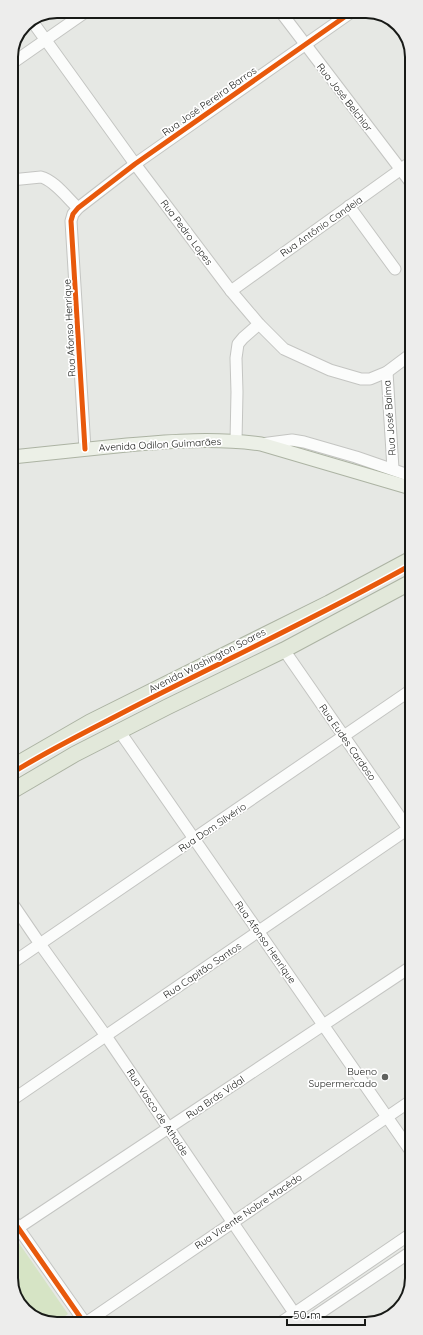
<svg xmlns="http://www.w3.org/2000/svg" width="423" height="1335" font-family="Quicksand,sans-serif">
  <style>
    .pitch { fill: #d6e4c5 }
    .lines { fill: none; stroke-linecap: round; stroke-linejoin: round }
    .minor-casing { stroke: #c4c5c2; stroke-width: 13 }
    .major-casing { stroke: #acb3a3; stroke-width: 15 }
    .highway-casing { stroke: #acb3a3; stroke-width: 17 }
    .minor { stroke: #fbfcfb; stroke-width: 11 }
    .major { stroke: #ecf0e7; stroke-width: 13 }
    .highway { stroke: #e2e8da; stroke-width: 15 }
    .cycleway-casing { stroke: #fff; stroke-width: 8 }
    .cycleway { stroke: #e8590c; stroke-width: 5 }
    .poi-dot { fill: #60625f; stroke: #fff; stroke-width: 1.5 }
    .labels { text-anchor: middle; stroke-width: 3.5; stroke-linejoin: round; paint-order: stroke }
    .street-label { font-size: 10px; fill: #181a17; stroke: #fff }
    .poi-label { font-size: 10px; fill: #181a17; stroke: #fff; text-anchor: end }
    .rim { fill: none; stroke: #181a17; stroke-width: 2 }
  </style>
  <rect width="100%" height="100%" fill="#e6e8e4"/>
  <polygon class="pitch" points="12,1233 68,1314 54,1324 27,1313 13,1290"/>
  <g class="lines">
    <g class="minor-casing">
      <g id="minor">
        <polyline points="280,11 411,183"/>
        <polyline points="32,21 135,164 231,291 259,324 284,349 330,370 361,379 370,379 387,372 411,354"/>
        <polyline points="11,64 87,11"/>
        <path d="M11,180L41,177C54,180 68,199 78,208"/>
        <polyline points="349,206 395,269"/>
        <polyline points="231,291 411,162"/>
        <polyline points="387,372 393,469"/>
        <polyline points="236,441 237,392 236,358 238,344 243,338 259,324"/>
        <polyline points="261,444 292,440 304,442 356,457 411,476"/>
        <polyline points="85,449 71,221 73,214 78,208 135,164 353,11"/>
        <polyline points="284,650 411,833"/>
        <polyline points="120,732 412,1153"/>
        <polyline points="12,903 40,944 106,1036 301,1323"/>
        <polyline points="12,963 411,690"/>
        <polyline points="12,1100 411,827"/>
        <polyline points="12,1219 86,1324"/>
        <polyline points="18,1228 412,966"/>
        <polyline points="280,1323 412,1233"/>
        <polyline points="305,1323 412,1251"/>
        <polyline points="84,1324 412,1100"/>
      </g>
    </g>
    <g class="major-casing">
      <path id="major" d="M12,457C50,453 88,449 127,445C172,441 216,438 261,444L411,488"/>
    </g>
    <g class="highway-casing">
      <g id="highway">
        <polyline points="12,767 90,722 329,603 411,559"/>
        <polyline points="12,791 75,754 167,707 284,650 411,582"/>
      </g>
    </g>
    <use href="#minor" class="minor"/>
    <use href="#major" class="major"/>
    <use href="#highway" class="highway"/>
    <g class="cycleway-casing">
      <g id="cycleway">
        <polyline points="85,449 71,221 73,214 78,208 135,164 353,11"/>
        <path d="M12,773C49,750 88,731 126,711C221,662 318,617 411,565"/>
        <polyline points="12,1219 85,1324"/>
      </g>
    </g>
    <use href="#cycleway" class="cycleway"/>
  </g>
  <circle class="poi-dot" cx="385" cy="1077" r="4"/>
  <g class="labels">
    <g class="street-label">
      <text transform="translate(345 97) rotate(52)" y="4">Rua José Belchior</text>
      <text transform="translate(209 101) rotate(-35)" y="4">Rua José Pereira Barros</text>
      <text transform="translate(321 226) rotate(-35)" y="4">Rua Antônio Candeia</text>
      <text transform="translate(187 232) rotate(53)" y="4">Rua Pedro Lopes</text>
      <text transform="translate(69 328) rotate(-93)" y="4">Rua Afonso Henrique</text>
      <text transform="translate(389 418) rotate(-94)" y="4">Rua José Baíma</text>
      <text transform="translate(160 444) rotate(-3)" y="4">Avenida Odilon Guimarães</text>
      <text transform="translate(207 660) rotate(-27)" y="4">Avenida Washington Soares</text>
      <text transform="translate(348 742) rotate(55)" y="4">Rua Eudes Cardoso</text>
      <text transform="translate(212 827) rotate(-34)" y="4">Rua Dom Silvério</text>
      <text transform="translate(266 942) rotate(55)" y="4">Rua Afonso Henrique</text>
      <text transform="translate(202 970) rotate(-34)" y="4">Rua Capitão Santos</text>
      <text transform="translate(215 1097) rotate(-34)" y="4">Rua Brás Vidal</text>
      <text transform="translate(158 1112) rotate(56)" y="4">Rua Vasco de Athaíde</text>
      <text transform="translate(248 1211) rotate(-34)" y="4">Rua Vicente Nobre Macêdo</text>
    </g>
    <g class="poi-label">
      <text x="377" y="1075">Bueno<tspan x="377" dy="12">Supermercado</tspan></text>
    </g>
  </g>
  <path d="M0 0H423V1335H0ZM57 18H366A39 39 0 0 1 405 57V1278A39 39 0 0 1 366 1317H57A39 39 0 0 1 18 1278V57A39 39 0 0 1 57 18Z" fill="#ededec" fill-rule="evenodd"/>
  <path class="rim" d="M57 18H366A39 39 0 0 1 405 57V1278A39 39 0 0 1 366 1317H57A39 39 0 0 1 18 1278V57A39 39 0 0 1 57 18Z"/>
  <path d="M287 1319v6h78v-6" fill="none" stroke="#181a17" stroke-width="2"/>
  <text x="293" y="1319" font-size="12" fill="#181a17" stroke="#ffffff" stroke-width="3" paint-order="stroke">50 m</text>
</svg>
